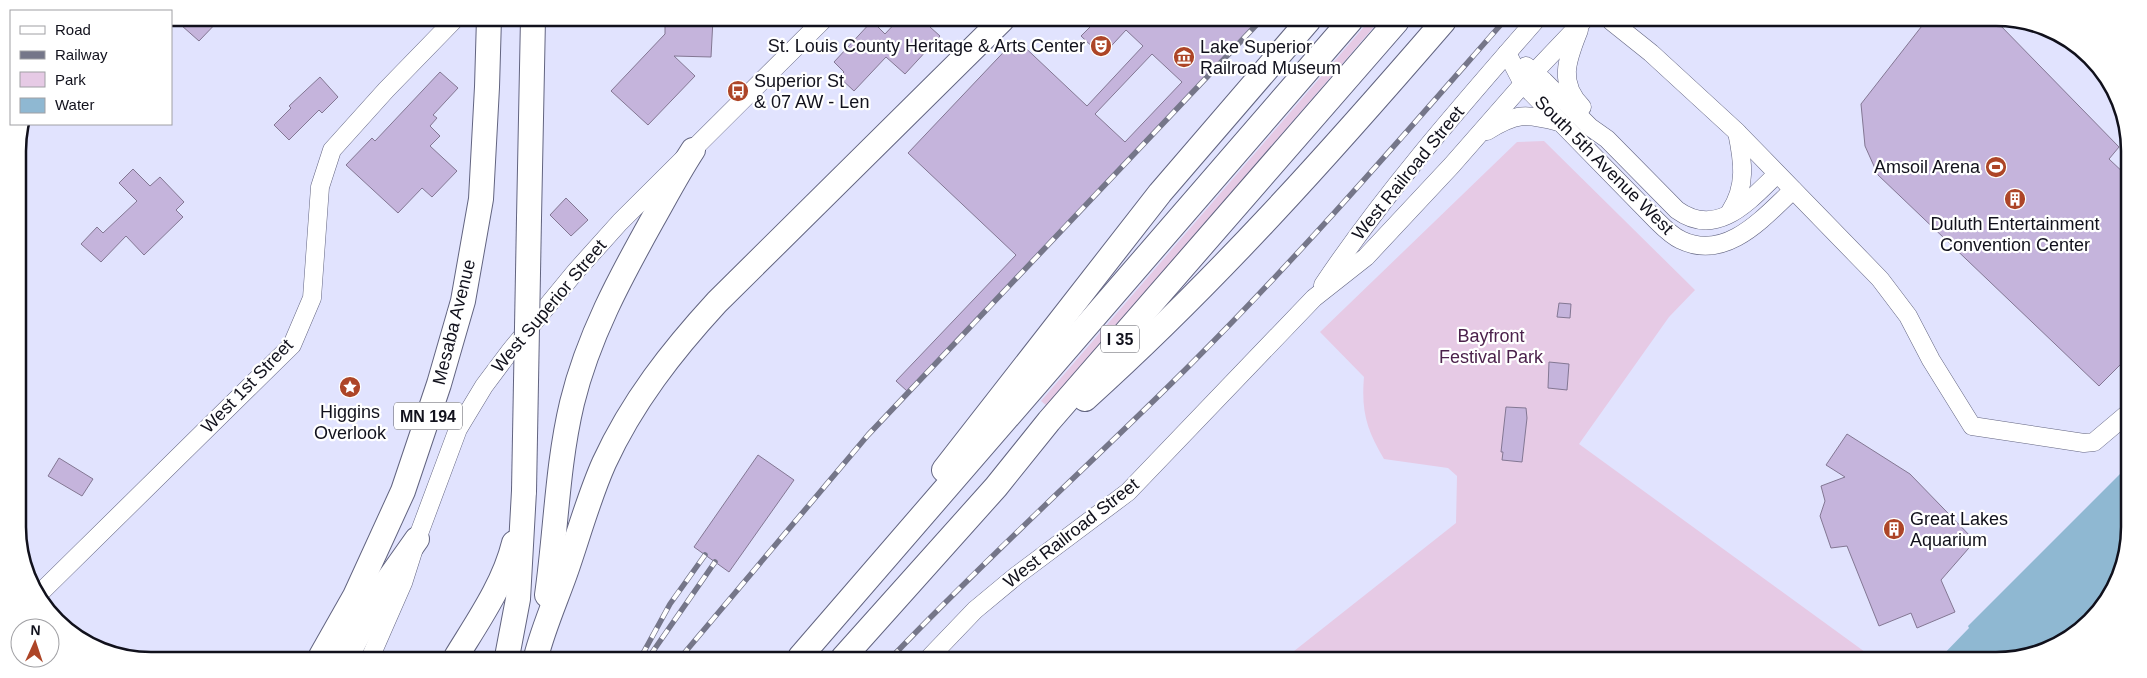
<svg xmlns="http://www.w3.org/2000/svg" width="2147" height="678" font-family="Arial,sans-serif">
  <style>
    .green { fill: #e6cae5 }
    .water { fill: #8fb8d2 }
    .building { fill: #c5b4dc; stroke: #837793; fill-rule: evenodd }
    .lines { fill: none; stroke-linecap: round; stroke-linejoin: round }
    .secondary-casing { stroke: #626480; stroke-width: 19 }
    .highway-casing { stroke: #626480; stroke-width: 26 }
    .secondary { stroke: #fff; stroke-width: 18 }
    .highway { stroke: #fff; stroke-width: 24 }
    .rail-casing { stroke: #757689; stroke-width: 5.5 }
    .rail { stroke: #fff; stroke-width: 4; stroke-dasharray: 11; stroke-linecap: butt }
    .highway-bridge-casing { stroke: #626480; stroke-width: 26; stroke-linecap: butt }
    .highway-bridge { stroke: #fff; stroke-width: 24 }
    .labels { text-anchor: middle; stroke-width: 4.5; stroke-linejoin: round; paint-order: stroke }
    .shield { fill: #fff; stroke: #585860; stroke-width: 1 }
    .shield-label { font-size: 16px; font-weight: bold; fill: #11111c }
    .poi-label { font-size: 18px; fill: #11111c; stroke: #fff; text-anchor: start }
    .street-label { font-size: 18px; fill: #11111c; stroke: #fff }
    .park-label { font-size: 18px; fill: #4c224c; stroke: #fff }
    .rim { fill: none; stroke: #11111c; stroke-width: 2.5 }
  </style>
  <rect width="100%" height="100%" fill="#e1e3fe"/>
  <g class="green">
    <polygon points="1369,21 1379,21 1047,406 1041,401"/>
    <path d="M1544,141L1695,290L1669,317L1579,444L1876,660L1284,659L1456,523L1457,476L1448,468L1384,459C1367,430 1361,412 1364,377L1320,332L1517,142Z"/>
  </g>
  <polygon class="water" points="2125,469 2125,562 2107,601 2077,633 2004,660 1938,660 1969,628 1968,626"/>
  <g class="building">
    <polygon points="173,18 221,18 199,41"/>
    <polygon points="665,19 713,19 711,57 674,56 695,76 648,125 611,91 665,34"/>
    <polygon points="899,19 937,19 930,27 940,36 905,74 886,57 854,91 839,77 844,72 834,62 872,21 885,34"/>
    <path d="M1097,20H1259L907,391L896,381L1016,255L908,153L1016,39L1087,106L1143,46L1126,30L1102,56L1081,36ZM1152,54L1182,82L1125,142L1095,114Z"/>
    <polygon points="1925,22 1997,22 2119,147 2109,159 2127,176 2126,359 2099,386 1878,175 1865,146 1861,104"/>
    <polygon points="440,72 458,88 433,115 437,118 430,126 440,136 430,146 457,171 432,197 422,188 398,213 346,165 372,138 375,141"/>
    <polygon points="320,77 338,97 322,113 319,110 289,140 274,125 291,108 289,106"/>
    <polygon points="133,169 150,186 160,177 184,202 176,210 183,217 144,255 126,236 101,262 81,244 97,227 103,233 137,201 119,183"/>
    <polygon points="566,198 588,220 571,236 550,215"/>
    <polygon points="1559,303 1571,304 1570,318 1557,317"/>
    <polygon points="1549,362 1569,364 1567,390 1548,388"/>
    <polygon points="1506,407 1526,408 1527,418 1522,462 1502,460 1503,452 1501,452"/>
    <polygon points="1847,434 1910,474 1975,541 1941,580 1955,612 1917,628 1911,613 1879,626 1847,546 1831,548 1820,516 1825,501 1821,486 1845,477 1826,465"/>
    <polygon points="758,455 794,480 729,572 694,547"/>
    <polygon points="59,458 93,479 82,496 48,476"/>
  </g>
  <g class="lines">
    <g class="secondary-casing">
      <g id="secondary">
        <polyline points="1611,21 1651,53 1737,132 1880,279 1908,316 1931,360 1972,426 2084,443 2094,442 2126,415"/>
        <path d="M1579,30C1568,58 1557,82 1582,107"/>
        <path d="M1507,53L1523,84L1657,221C1664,228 1672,236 1681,240C1726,262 1764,217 1793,190"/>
        <path d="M1526,66L1544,81L1590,127L1607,139L1677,210C1717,239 1749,201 1777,174"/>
        <path d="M1487,131C1516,113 1526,113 1559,122"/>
        <path d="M1730,212C1747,186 1743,161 1737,132"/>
        <path d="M1323,285C1386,191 1461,106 1535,21"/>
        <polyline points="40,593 292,345 312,298 320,187 332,150 386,90 456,18"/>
        <polyline points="371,656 403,583 417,539 458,429 484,386 511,350 576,271 620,222 824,19"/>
        <polyline points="929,658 975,610 1016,576 1128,492 1314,298 1366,257 1452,165 1523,84 1583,21"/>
      </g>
    </g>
    <g class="highway-casing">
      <g id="highway">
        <polyline points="529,218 533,18"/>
        <path d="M1085,399C1215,282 1330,153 1444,21"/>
        <polyline points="944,470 1160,193 1309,20"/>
        <path d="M547,595C556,532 557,466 572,403C588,337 620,278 653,219C666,196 678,173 693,150"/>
        <polyline points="321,656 355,596 403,491 439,384 463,301 481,199 487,87 489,18"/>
        <polyline points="347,656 383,587 417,539"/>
        <path d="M456,657C478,621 504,584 514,543"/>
        <polyline points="507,657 518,599 524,491"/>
        <path d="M536,657C543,629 555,602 565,574C578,537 588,499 604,463C632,402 672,351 717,302L1002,20"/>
        <polyline points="800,657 1351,20"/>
        <polyline points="843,658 996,487 1049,421 1397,21"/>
      </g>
    </g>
    <use href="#secondary" class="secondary"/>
    <use href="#highway" class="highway"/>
    <g class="rail-casing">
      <g id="rail">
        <polyline points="641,657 670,604 705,555"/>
        <polyline points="649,657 715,562"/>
        <polyline points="681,657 868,435 1261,20"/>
        <path d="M891,658C988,556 1093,462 1193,362C1302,253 1402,137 1504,21"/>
      </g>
    </g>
    <use href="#rail" class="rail"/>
    <g class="highway-bridge-casing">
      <polyline id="highway-bridge" points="524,491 529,218"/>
    </g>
    <use href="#highway-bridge" class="highway-bridge"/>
  </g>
  <defs>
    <g id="theatre-disc" transform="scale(1.125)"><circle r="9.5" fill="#ad4527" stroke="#fff"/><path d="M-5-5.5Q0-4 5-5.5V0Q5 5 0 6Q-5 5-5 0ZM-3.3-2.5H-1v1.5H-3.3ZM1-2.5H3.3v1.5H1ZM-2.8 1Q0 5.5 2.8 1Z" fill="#fff"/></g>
    <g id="museum-disc" transform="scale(1.125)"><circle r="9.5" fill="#ad4527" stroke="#fff"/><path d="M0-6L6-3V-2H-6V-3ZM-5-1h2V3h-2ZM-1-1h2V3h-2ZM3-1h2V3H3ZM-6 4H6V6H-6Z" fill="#fff"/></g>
    <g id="bus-disc" transform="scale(1.125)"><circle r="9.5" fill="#ad4527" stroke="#fff"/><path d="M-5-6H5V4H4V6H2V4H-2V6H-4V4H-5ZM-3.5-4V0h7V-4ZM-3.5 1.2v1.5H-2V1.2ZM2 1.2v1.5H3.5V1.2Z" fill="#fff"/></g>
    <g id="stadium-disc" transform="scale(1.125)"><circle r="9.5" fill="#ad4527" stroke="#fff"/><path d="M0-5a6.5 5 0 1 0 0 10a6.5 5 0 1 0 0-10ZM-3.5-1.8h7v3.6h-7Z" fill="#fff"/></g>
    <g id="building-disc" transform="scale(1.125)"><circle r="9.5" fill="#ad4527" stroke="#fff"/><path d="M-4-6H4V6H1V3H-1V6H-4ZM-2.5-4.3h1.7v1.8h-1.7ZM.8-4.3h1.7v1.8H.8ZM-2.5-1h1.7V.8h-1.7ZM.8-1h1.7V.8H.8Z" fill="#fff"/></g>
    <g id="sight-disc" transform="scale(1.125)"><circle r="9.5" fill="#ad4527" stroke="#fff"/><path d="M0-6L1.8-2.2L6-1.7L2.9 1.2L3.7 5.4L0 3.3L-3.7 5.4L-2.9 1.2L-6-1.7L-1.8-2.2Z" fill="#fff"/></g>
  </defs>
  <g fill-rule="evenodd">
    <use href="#theatre-disc" x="1101" y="46"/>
    <use href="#museum-disc" x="1184" y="57"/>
    <use href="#bus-disc" x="738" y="91"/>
    <use href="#stadium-disc" x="1996" y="167"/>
    <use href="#building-disc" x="2015" y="199"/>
    <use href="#sight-disc" x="350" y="387"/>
    <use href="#building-disc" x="1894" y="529"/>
  </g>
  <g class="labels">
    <g class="shield">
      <rect x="1101" y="325.5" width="38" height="27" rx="4"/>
      <rect x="394" y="402.5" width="68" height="27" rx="4"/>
    </g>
    <g class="shield-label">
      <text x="1120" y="345">I 35</text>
      <text x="428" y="422">MN 194</text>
    </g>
    <g class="poi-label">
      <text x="1085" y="52" text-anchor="end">St. Louis County Heritage &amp; Arts Center</text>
      <text x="1200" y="53">Lake Superior<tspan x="1200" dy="21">Railroad Museum</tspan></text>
      <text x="754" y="87">Superior St<tspan x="754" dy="21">&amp; 07 AW - Len</tspan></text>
      <text x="1980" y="173" text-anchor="end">Amsoil Arena</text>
      <text x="2015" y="230" text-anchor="middle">Duluth Entertainment<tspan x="2015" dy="21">Convention Center</tspan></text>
      <text x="350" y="418" text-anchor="middle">Higgins<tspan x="350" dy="21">Overlook</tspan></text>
      <text x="1910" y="525">Great Lakes<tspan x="1910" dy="21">Aquarium</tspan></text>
    </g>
    <g class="street-label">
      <text transform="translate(1604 165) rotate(45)" y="6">South 5th Avenue West</text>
      <text transform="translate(1408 173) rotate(-51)" y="6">West Railroad Street</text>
      <text transform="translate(549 306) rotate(-50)" y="6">West Superior Street</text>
      <text transform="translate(454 322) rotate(-76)" y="6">Mesaba Avenue</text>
      <text transform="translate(247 386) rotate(-46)" y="6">West 1st Street</text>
      <text transform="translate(1071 533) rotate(-38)" y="6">West Railroad Street</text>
    </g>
    <g class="park-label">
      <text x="1491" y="342">Bayfront<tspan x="1491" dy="21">Festival Park</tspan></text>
    </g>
  </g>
  <path d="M0 0H2147V678H0ZM151 26H1996A125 125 0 0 1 2121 151V527A125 125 0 0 1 1996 652H151A125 125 0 0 1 26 527V151A125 125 0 0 1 151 26Z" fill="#fff" fill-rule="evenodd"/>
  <path class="rim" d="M151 26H1996A125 125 0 0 1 2121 151V527A125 125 0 0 1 1996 652H151A125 125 0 0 1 26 527V151A125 125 0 0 1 151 26Z"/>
  <rect x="10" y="10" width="162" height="115" fill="#ffffff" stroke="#a0a0a4"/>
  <rect x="20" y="26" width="25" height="8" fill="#ffffff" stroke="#a0a0a4"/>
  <text x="55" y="35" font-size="15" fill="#11111c">Road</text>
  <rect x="20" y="51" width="25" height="8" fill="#757689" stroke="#a0a0a4"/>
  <text x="55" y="60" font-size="15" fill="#11111c">Railway</text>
  <rect x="20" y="72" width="25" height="15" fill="#e6cae5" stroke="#a0a0a4"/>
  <text x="55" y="85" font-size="15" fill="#11111c">Park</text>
  <rect x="20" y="98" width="25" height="15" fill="#8fb8d2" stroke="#a0a0a4"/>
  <text x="55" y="110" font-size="15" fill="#11111c">Water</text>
  <g transform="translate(35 643) rotate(3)"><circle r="24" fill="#ffffff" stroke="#a0a0a4"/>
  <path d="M0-4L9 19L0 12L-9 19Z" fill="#ad4527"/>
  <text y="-8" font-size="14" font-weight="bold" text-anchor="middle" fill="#11111c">N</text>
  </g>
</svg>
